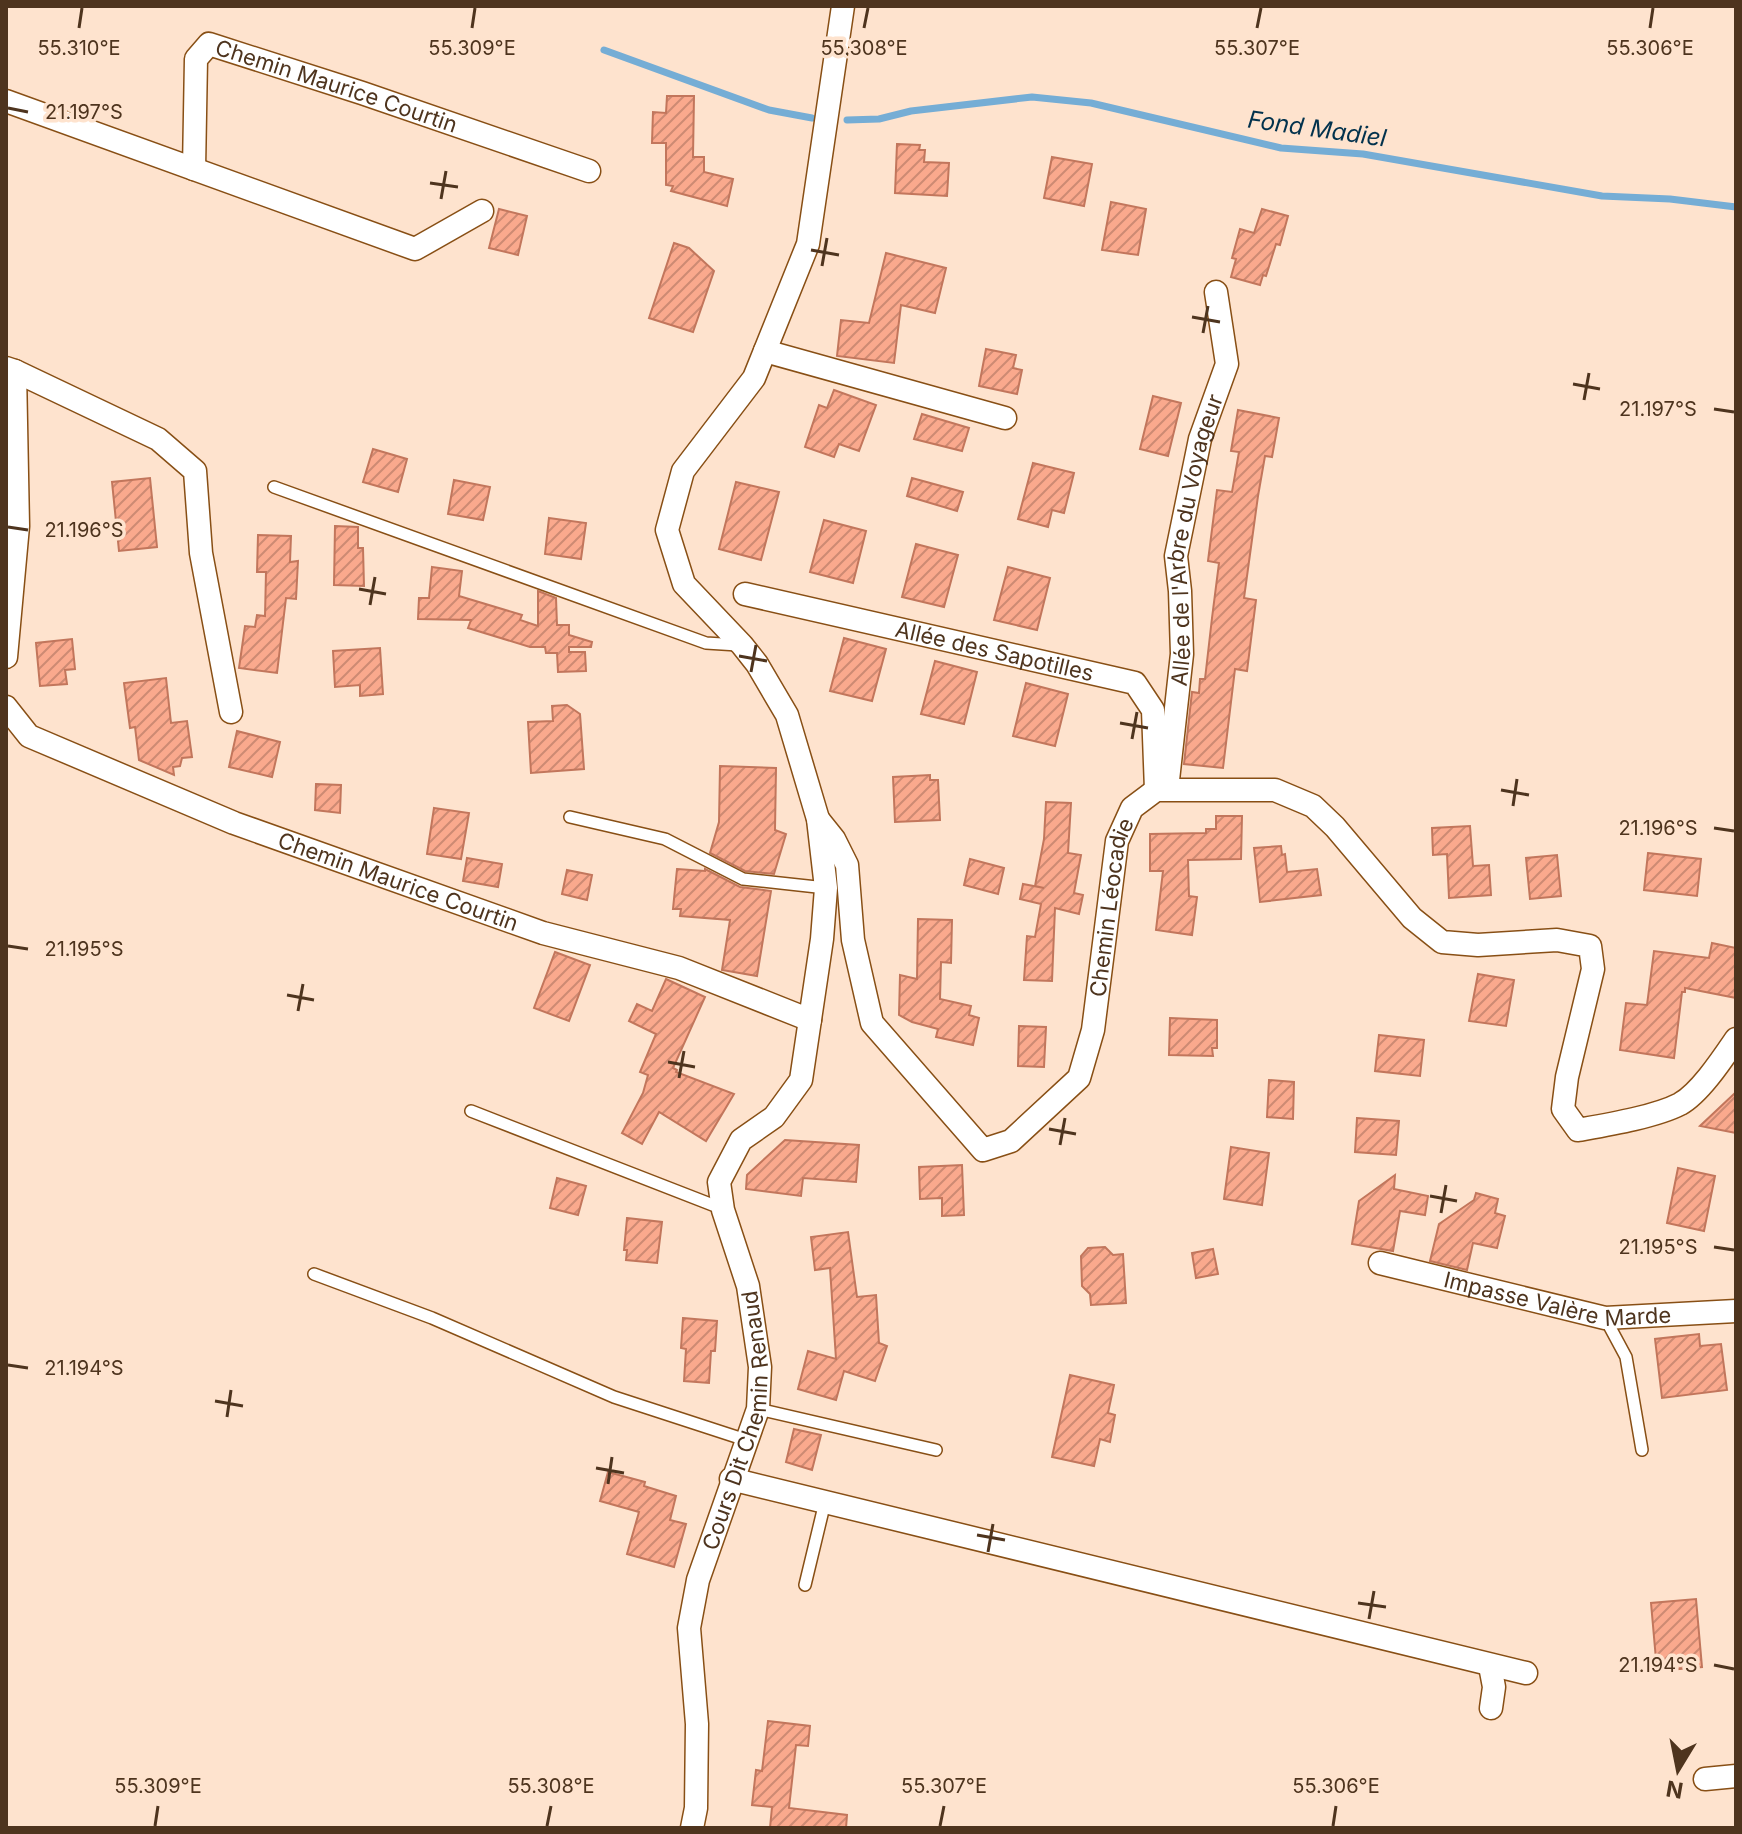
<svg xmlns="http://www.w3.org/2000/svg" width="1742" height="1834" font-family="Inter,sans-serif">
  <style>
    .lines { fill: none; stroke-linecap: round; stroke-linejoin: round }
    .stream { stroke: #75add5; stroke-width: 7 }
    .building { fill: url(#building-hatch); stroke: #c2765c; stroke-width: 2 }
    .lane-casing { stroke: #884f15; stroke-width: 14 }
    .street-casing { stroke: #884f15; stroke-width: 25 }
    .lane { stroke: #fff; stroke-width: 11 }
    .street { stroke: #fff; stroke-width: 22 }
    .ticks { fill: none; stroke: #4e341e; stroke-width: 3 }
    .labels { text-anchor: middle; stroke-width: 7; stroke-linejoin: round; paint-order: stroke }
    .street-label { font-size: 22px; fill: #4e341e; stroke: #fee3ce }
    .water-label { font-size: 24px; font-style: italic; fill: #02324d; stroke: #fee3ce }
    .ticks-label { font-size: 20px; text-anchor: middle; fill: #4e341e; stroke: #fee3ce; stroke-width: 7; stroke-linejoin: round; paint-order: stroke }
  </style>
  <defs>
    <pattern id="building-hatch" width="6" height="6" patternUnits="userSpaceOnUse" patternTransform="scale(2)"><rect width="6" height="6" fill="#faa98d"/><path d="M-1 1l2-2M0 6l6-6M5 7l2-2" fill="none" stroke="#cd8a73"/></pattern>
  </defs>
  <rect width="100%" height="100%" fill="#fee3ce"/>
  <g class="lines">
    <g class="stream">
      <polyline points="604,50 769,110 812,118"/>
      <polyline points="847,120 879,119 911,111 1032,97 1091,103 1281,148 1363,154 1602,196 1670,199 1736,207"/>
    </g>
  </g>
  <g class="building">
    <polygon points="667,96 694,96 693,157 704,157 704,172 733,179 727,206 671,191 673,186 666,185 666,143 652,143 653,112 666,113"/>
    <polygon points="897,144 920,145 919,150 925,150 924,162 949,163 947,196 895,193"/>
    <polygon points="1052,157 1092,164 1084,206 1044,198"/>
    <polygon points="1111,202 1146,209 1138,255 1102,250"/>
    <polygon points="499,209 527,216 518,255 489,248"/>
    <polygon points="1262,209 1288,216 1280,245 1276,244 1266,276 1263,275 1260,285 1231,277 1236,259 1232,258 1240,229 1254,233"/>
    <polygon points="674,243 689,248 714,271 693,332 649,318"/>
    <polygon points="886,253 946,268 935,313 901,305 894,363 837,356 841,320 869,323"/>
    <polygon points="986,349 1016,355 1013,368 1022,370 1017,394 979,386"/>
    <polygon points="834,390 876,405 859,451 839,444 834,457 805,447 819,405 827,408"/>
    <polygon points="1153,396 1181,403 1168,456 1140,449"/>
    <polygon points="1238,410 1279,418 1272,457 1265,456 1258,496 1244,598 1256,600 1247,671 1235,669 1223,768 1184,764 1192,692 1199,693 1200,679 1205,679 1212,618 1219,563 1208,561 1217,490 1232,492 1239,452 1231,451"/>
    <polygon points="922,414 969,428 962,451 914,439"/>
    <polygon points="373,449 407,459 398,492 363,482"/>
    <polygon points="1033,463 1074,473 1064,513 1052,510 1048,527 1018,519"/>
    <polygon points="150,478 157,547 119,551 112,482"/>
    <polygon points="912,478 963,492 957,511 907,496"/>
    <polygon points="454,480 490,487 483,520 448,514"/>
    <polygon points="736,482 779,492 761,560 719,549"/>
    <polygon points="549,518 586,523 581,559 545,554"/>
    <polygon points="824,520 866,531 853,583 810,572"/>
    <polygon points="335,526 358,527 358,548 363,548 364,586 334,585"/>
    <polygon points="258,535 291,536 290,562 298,561 296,599 286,598 277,673 239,668 245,626 255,627 257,615 265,616 266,572 257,572"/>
    <polygon points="916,544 958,555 944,607 902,597"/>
    <polygon points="432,567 462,571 459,596 522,615 520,620 538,626 538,591 556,598 557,625 569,625 569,635 592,642 591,647 569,647 569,652 585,652 586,671 558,672 557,653 546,653 545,647 530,647 468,628 471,620 418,619 419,598 429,598"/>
    <polygon points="1008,567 1050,578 1037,630 994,620"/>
    <polygon points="844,638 886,649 872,701 830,691"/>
    <polygon points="72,639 75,669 65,670 67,684 40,686 36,643"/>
    <polygon points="380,648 383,694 360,696 360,685 335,687 333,651"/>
    <polygon points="935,661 977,672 964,724 921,714"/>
    <polygon points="166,678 171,723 187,721 192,757 182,758 180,766 173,767 174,775 139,760 135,727 130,728 124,683"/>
    <polygon points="1026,683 1068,694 1055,746 1013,736"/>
    <polygon points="567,705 580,714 584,769 531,773 528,722 553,721 552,706"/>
    <polygon points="237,731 280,742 272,777 229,767"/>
    <polygon points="720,766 776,768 775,830 786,834 774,874 745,871 710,853 719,822"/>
    <polygon points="930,775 930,780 938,780 940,820 895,822 893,777"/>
    <polygon points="316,784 341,785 340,813 315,810"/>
    <polygon points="1046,802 1071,803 1068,853 1081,855 1074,893 1083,895 1079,914 1055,908 1052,981 1024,980 1027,936 1035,937 1041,904 1020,899 1023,884 1044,888 1035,886 1044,839"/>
    <polygon points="434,808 469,813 461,859 427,854"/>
    <polygon points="1216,816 1242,816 1241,859 1188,860 1189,896 1197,897 1192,935 1156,930 1163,871 1150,871 1150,834 1206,833 1206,829 1216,829"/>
    <polygon points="1470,826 1473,866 1489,865 1491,895 1449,898 1447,854 1433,855 1432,828"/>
    <polygon points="1281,846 1282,855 1285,854 1287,872 1317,869 1321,895 1260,902 1254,848"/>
    <polygon points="1648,853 1701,859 1697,896 1644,890"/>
    <polygon points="1557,855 1561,896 1530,899 1526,858"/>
    <polygon points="467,858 502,864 498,887 463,881"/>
    <polygon points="970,859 1004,868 998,894 964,885"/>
    <polygon points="677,869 705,871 705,869 740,887 771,891 757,976 722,970 730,920 680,916 681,909 673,909"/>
    <polygon points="567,870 592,875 587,900 562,894"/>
    <polygon points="918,919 952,920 951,963 941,962 940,999 971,1006 969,1015 979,1018 973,1045 936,1037 938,1029 912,1022 899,1015 900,975 917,979"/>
    <polygon points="1712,943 1736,948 1736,998 1685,988 1685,992 1682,992 1674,1058 1620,1050 1626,1003 1647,1005 1654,951 1709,958"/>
    <polygon points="555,952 590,965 569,1021 534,1008"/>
    <polygon points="1478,974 1514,980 1506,1026 1469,1021"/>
    <polygon points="666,979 705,997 673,1068 677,1070 676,1072 734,1094 706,1141 659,1112 642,1144 622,1133 643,1093 648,1075 640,1072 656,1034 629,1021 637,1004 652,1011"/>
    <polygon points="1170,1018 1217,1020 1217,1048 1212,1048 1213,1056 1169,1055"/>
    <polygon points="1019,1026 1046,1027 1044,1067 1018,1066"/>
    <polygon points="1379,1035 1424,1040 1420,1076 1375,1071"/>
    <polygon points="1269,1080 1294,1082 1293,1119 1267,1117"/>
    <polygon points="1736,1092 1736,1133 1700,1126"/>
    <polygon points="1357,1118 1399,1121 1396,1155 1355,1152"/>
    <polygon points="785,1140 859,1145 856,1182 803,1178 801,1196 746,1189 747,1175"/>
    <polygon points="1231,1147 1269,1153 1262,1205 1224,1199"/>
    <polygon points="962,1165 964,1215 942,1216 942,1198 920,1199 919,1167"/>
    <polygon points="1678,1168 1715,1176 1704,1231 1667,1223"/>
    <polygon points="1395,1175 1394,1189 1428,1196 1425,1215 1400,1211 1393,1251 1352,1244 1359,1201"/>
    <polygon points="557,1178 586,1186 578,1215 550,1208"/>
    <polygon points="1476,1193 1498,1199 1495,1213 1505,1216 1497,1248 1473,1243 1467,1270 1430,1261 1439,1224 1474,1200"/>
    <polygon points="627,1218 662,1222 657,1263 626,1260 627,1250 624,1250"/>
    <polygon points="848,1232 857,1297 876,1295 879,1343 887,1346 875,1381 844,1371 836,1400 798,1389 808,1351 836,1359 830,1268 815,1270 811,1237"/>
    <polygon points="1105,1247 1113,1255 1123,1254 1126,1303 1091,1305 1090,1294 1082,1286 1081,1256 1088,1248"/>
    <polygon points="1213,1249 1218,1274 1196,1278 1192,1253"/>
    <polygon points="683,1318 717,1321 715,1351 711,1351 709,1383 684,1381 686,1349 681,1348"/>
    <polygon points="1699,1334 1700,1346 1721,1344 1727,1390 1662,1398 1655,1339"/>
    <polygon points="1070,1375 1114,1385 1108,1413 1115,1415 1110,1442 1100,1439 1094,1466 1052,1457"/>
    <polygon points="794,1429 821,1435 812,1470 786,1462"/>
    <polygon points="608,1472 645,1482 644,1486 676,1496 670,1520 686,1524 674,1567 627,1554 639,1512 600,1501"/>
    <polygon points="1696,1599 1702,1667 1657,1671 1651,1603"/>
    <polygon points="768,1721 810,1726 808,1746 796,1745 789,1808 847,1815 846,1828 770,1828 772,1807 752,1805 756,1770 762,1771"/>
  </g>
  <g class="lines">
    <g class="lane-casing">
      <g id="lane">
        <polyline points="274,487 706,643 738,645"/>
        <polyline points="570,817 665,839 743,879 826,888"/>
        <polyline points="471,1111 723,1209"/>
        <polyline points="314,1274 432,1318 614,1397 746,1440"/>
        <polyline points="1605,1318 1626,1357 1642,1450"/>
        <polyline points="758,1409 936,1450"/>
        <polyline points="805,1585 825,1502"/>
      </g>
    </g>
    <g class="street-casing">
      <g id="street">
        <polyline points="6,101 415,249 482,211"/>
        <path id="s1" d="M194,169L196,59L209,44L362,93L589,171"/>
        <polyline points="765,351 1005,418"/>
        <polyline points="6,368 15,371 18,526 6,657"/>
        <polyline points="15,371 158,439 195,471 201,553 231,712"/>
        <path id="s2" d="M745,594L1135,683L1153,710L1156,790"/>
        <path id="s3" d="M6,707L29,736L234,823L543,933L679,968L810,1020"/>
        <path id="s4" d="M1167,789L1182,654L1180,591L1176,556L1200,439L1227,364L1216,292"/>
        <path id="s5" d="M818,819L834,839L847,865L853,940L872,1023L983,1150L1011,1141L1079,1078L1093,1030L1117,841L1132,808L1156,790H1275L1313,806L1335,827L1412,918L1442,942L1478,945L1557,940L1590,946L1593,969L1567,1077L1563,1109L1578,1130C1606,1125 1655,1117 1680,1104C1700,1093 1723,1058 1736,1039"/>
        <path id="s6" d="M1380,1263L1605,1318L1736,1311"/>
        <polyline points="731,1479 1526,1673"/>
        <polyline points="1490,1666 1494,1687 1491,1708"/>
        <polyline points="1705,1779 1736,1776"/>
        <path id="s7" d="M692,1828L696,1808L697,1724L689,1628L698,1580L758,1409L760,1367L748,1286L723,1210L719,1182L741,1140L774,1117L801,1080L822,939L826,888L818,819L787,715L757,664L742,645L684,584L667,530L683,471L754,378L808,244L843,6"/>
      </g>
    </g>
    <use href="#lane" class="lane"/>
    <use href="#street" class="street"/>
  </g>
  <path class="ticks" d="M79,28L82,8M472,28L475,8M864,28L868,8M1257,28L1261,8M1650,28L1653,8M8,108L28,112M430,183L458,187M441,199L446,171M811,250L839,255M822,266L827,238M1192,317L1220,322M1203,333L1208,306M1573,384L1600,389M1584,400L1589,373M1714,409L1734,412M8,527L28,530M359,589L386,594M370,605L375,577M739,656L767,661M751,672L756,645M1120,723L1148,728M1132,739L1137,712M1501,790L1529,795M1513,806L1517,779M1714,828L1734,831M8,946L28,949M287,995L314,1000M298,1011L303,984M668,1062L695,1067M679,1078L684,1051M1049,1129L1076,1134M1060,1145L1065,1118M1430,1196L1457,1201M1441,1213L1446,1185M1714,1247L1734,1250M8,1365L28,1368M215,1401L243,1406M227,1417L231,1390M596,1468L624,1473M608,1484L612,1457M977,1535L1005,1540M988,1552L993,1524M1358,1603L1386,1607M1369,1619L1374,1591M1714,1665L1734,1669M155,1826L158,1806M547,1826L551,1806M940,1826L944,1806M1333,1826L1336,1806"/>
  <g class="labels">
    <g class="street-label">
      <text dy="8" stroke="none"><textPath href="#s1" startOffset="264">Chemin Maurice Courtin</textPath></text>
      <text dy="8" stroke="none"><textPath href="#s4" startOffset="252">Allée de l'Arbre du Voyageur</textPath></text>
      <text dy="8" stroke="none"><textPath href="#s2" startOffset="256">Allée des Sapotilles</textPath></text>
      <text dy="8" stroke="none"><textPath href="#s3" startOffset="434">Chemin Maurice Courtin</textPath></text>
      <text dy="8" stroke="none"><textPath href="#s5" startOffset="680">Chemin Léocadie</textPath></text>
      <text dy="8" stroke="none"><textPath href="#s6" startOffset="182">Impasse Valère Marde</textPath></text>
      <text dy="8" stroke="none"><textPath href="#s7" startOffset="416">Cours Dit Chemin Renaud</textPath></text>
    </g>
    <g class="water-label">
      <text transform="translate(1317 129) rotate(8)" y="8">Fond Madiel</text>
    </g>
  </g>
  <g class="ticks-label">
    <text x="79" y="55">55.310°E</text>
    <text x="472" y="55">55.309°E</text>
    <text x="864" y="55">55.308°E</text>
    <text x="1257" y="55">55.307°E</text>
    <text x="1650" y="55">55.306°E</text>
    <text x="84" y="119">21.197°S</text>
    <text x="1658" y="416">21.197°S</text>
    <text x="84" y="537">21.196°S</text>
    <text x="1658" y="835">21.196°S</text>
    <text x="84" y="956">21.195°S</text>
    <text x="1658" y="1254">21.195°S</text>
    <text x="84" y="1375">21.194°S</text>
    <text x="1658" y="1672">21.194°S</text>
    <text x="158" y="1793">55.309°E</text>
    <text x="551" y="1793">55.308°E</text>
    <text x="944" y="1793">55.307°E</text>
    <text x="1336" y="1793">55.306°E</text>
  </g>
  <rect width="1742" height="1834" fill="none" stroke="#4e341e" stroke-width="16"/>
  <g transform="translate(1678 1770) rotate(190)" stroke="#fee3ce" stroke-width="6" paint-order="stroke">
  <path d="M0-6L14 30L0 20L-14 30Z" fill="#4e341e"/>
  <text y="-12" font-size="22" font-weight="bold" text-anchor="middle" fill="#4e341e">N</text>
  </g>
</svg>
